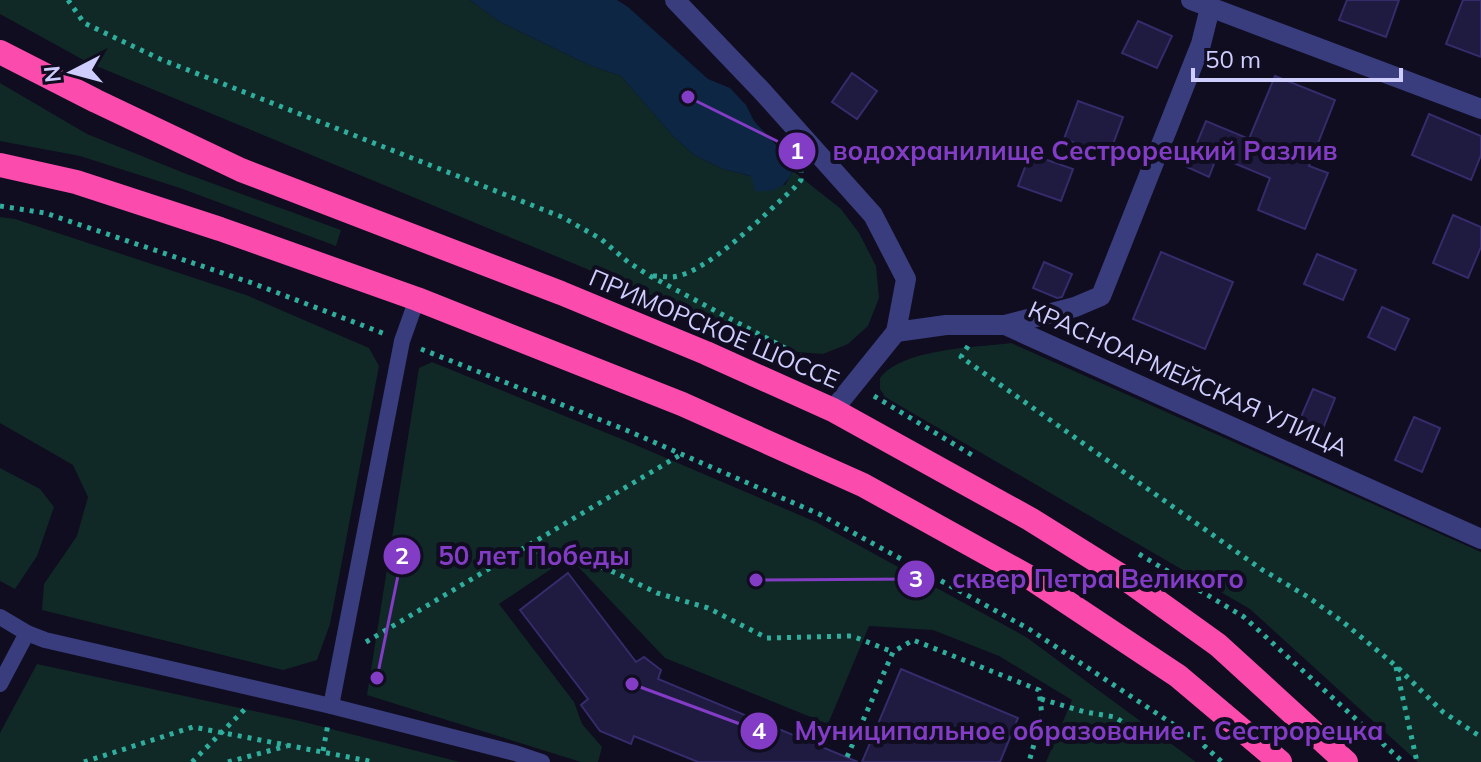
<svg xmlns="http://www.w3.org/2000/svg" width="1481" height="762" font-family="Mulish,sans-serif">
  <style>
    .green { fill: #102926 }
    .water { fill: #0d2643 }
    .building { fill: #1e1a40; stroke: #342c6b; stroke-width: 2 }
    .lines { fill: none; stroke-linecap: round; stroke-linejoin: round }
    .path { stroke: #30ae9d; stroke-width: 5; stroke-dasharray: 4 6; stroke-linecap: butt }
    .lane { stroke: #393c7d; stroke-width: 16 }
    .street { stroke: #393c7d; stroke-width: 20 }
    .highway { stroke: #fb4bad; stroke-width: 24 }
    .labels { text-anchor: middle; stroke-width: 8; stroke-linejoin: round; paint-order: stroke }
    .street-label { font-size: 24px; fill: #cecdfe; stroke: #0f0d1f }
    .leader { fill: none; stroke: #833cc5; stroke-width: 3 }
    .callout-dot { fill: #833cc5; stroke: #0f0d1f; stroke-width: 3 }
    .mark-label { font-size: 24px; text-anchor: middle; font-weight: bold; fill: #fff }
    .callout-label { font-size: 26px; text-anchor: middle; font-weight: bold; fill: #833cc5; stroke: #0f0d1f; stroke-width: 8; stroke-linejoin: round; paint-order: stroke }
  </style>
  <rect width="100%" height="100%" fill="#0f0d1f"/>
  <g class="green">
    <polygon points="0,0 470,0 500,22 589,65 621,76 673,136 694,155 723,169 785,185 793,171 841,209 859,233 876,266 879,298 868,326 848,344 823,354 785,351 89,63 0,14"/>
    <polygon points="0,83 87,134 184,173 341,230 336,246 180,188 80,156 0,141"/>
    <polygon points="0,217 15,219 246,295 369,348 379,366 330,624 317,660 283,670 42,610 44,584 77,536 88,497 73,465 0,423"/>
    <path d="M1011,343L1481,552V762H1418L1250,609L885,397L880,389V378C904,348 974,348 1011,343Z"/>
    <polygon points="432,362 624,440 816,522 1026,637 1196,762 1046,762 1072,700 999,656 933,630 869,626 828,724 665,658 569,557 499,604 574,702 582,724 602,747 598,762 581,762 367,695 419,368"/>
    <polygon points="0,468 40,489 54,507 37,556 15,589 0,581"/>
    <polygon points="37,664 300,721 460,762 0,762 0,733"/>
  </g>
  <path class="water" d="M470,0H617L628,7L708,79L730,88L746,105L754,121L786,156L793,171C783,189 777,192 755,191L751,176L723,169L694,155L673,136L621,76L589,65L500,22Z"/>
  <g class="building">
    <polygon points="1347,0 1399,0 1386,37 1339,20"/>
    <polygon points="1463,0 1481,0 1481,57 1446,44"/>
    <polygon points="1138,21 1172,36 1157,68 1122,53"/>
    <polygon points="852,73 877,91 857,119 832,102"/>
    <polygon points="1275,76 1335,100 1309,166 1328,173 1305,229 1258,210 1270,178 1217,156 1209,177 1187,167 1206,121 1249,139"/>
    <polygon points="1078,101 1123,117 1109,155 1064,139"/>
    <polygon points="1429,114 1481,136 1481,155 1471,180 1412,155"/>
    <polygon points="1030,154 1073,169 1061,201 1018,186"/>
    <polygon points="1453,215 1481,227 1481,247 1468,278 1433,263"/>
    <polygon points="1161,252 1233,282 1205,349 1133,319"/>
    <polygon points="1317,254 1356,270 1343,300 1304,284"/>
    <polygon points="1044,262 1072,274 1062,297 1057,298 1033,288"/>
    <polygon points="1382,307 1409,319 1395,350 1368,337"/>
    <polygon points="1313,389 1335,398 1318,441 1295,431"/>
    <polygon points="1414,417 1440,428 1422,472 1395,460"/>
    <polygon points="568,573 636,662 644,657 661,670 658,679 858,762 698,762 634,736 631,744 600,731 581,705 588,699 520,610"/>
    <polygon points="901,669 1018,718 1000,762 862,762"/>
  </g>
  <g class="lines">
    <g class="path">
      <polyline points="68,0 84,23 160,59 562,217 601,239 628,262 650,276 834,374"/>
      <polyline points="0,206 45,213 252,283 385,334"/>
      <path d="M653,276C659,276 666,277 672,277C707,274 767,212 794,188L801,180V168"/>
      <polyline points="968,346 961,357 1261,569 1308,597 1343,622 1396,666 1443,712 1481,737"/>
      <polyline points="421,349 626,430 819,514 1029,629 1200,742 1222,762"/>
      <polyline points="874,396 972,455"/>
      <polyline points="515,553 545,550 573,556 616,573 657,593 708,608 767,638 852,636 893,652"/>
      <polyline points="1139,554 1244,617 1403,762"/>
      <polyline points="366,642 680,455"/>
      <polyline points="1396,667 1417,762"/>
      <polyline points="1041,699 1085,712 1115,717 1145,738 1194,739"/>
      <polyline points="323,751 328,724"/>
      <polyline points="847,757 893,652 913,640 1039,690 1042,716 1029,762"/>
      <polyline points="84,762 193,727 374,762"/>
      <polyline points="192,762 248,706"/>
      <polyline points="228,762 287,746"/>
    </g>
    <g class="lane">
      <polyline points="0,617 27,633 45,640 331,706 515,753 542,762"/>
      <polyline points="0,684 27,633"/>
      <polyline points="331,706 402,341 417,299"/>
    </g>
    <g class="street">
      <polyline points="675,0 761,90 873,215 906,279 896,332 946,325 1005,325 1481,539"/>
      <polyline points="1191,0 1481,109"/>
      <polyline points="1005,325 1075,307 1101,296 1201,44 1210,8"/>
      <polyline points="833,410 896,332"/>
    </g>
    <g class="highway">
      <polyline points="0,52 96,101 241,170 561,293 706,353 833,410 1030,519 1126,579 1218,645 1346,762"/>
      <polyline points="0,165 76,182 220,229 417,299 682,404 863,485 1029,577 1178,676 1280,762"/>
    </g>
  </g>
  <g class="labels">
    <g class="street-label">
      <text transform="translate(714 329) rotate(23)" y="8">ПРИМОРСКОЕ ШОССЕ</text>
      <text transform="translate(1188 379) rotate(24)" y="8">КРАСНОАРМЕЙСКАЯ УЛИЦА</text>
    </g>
  </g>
  <path class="leader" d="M688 97L797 151M377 678L402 556M756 580L916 579M632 684L759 731"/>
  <g class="callout-dot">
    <circle cx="688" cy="97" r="8"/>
    <circle cx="377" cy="678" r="8"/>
    <circle cx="756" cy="580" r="8"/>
    <circle cx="632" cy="684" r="8"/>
    <circle cx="797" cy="151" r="20"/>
    <circle cx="402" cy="556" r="20"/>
    <circle cx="916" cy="579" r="20"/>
    <circle cx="759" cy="731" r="20"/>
  </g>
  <g class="mark-label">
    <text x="797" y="159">1</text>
    <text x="402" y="564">2</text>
    <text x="916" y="587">3</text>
    <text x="759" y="739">4</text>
  </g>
  <g class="callout-label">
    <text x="1085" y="160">водохранилище Сестрорецкий Разлив</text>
    <text x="534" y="565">50 лет Победы</text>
    <text x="1098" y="588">сквер Петра Великого</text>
    <text x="1089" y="740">Муниципальное образование г. Сестрорецка</text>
  </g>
  <g transform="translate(72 72) rotate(264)" stroke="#0f0d1f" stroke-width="6" paint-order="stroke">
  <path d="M0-6L14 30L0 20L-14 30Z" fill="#cecdfe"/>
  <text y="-12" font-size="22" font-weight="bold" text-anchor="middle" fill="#cecdfe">N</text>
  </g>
  <path d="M1193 68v12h208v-12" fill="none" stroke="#cecdfe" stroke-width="4"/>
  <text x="1205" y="68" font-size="24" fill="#cecdfe" stroke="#0f0d1f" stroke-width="6" paint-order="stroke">50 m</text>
</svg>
